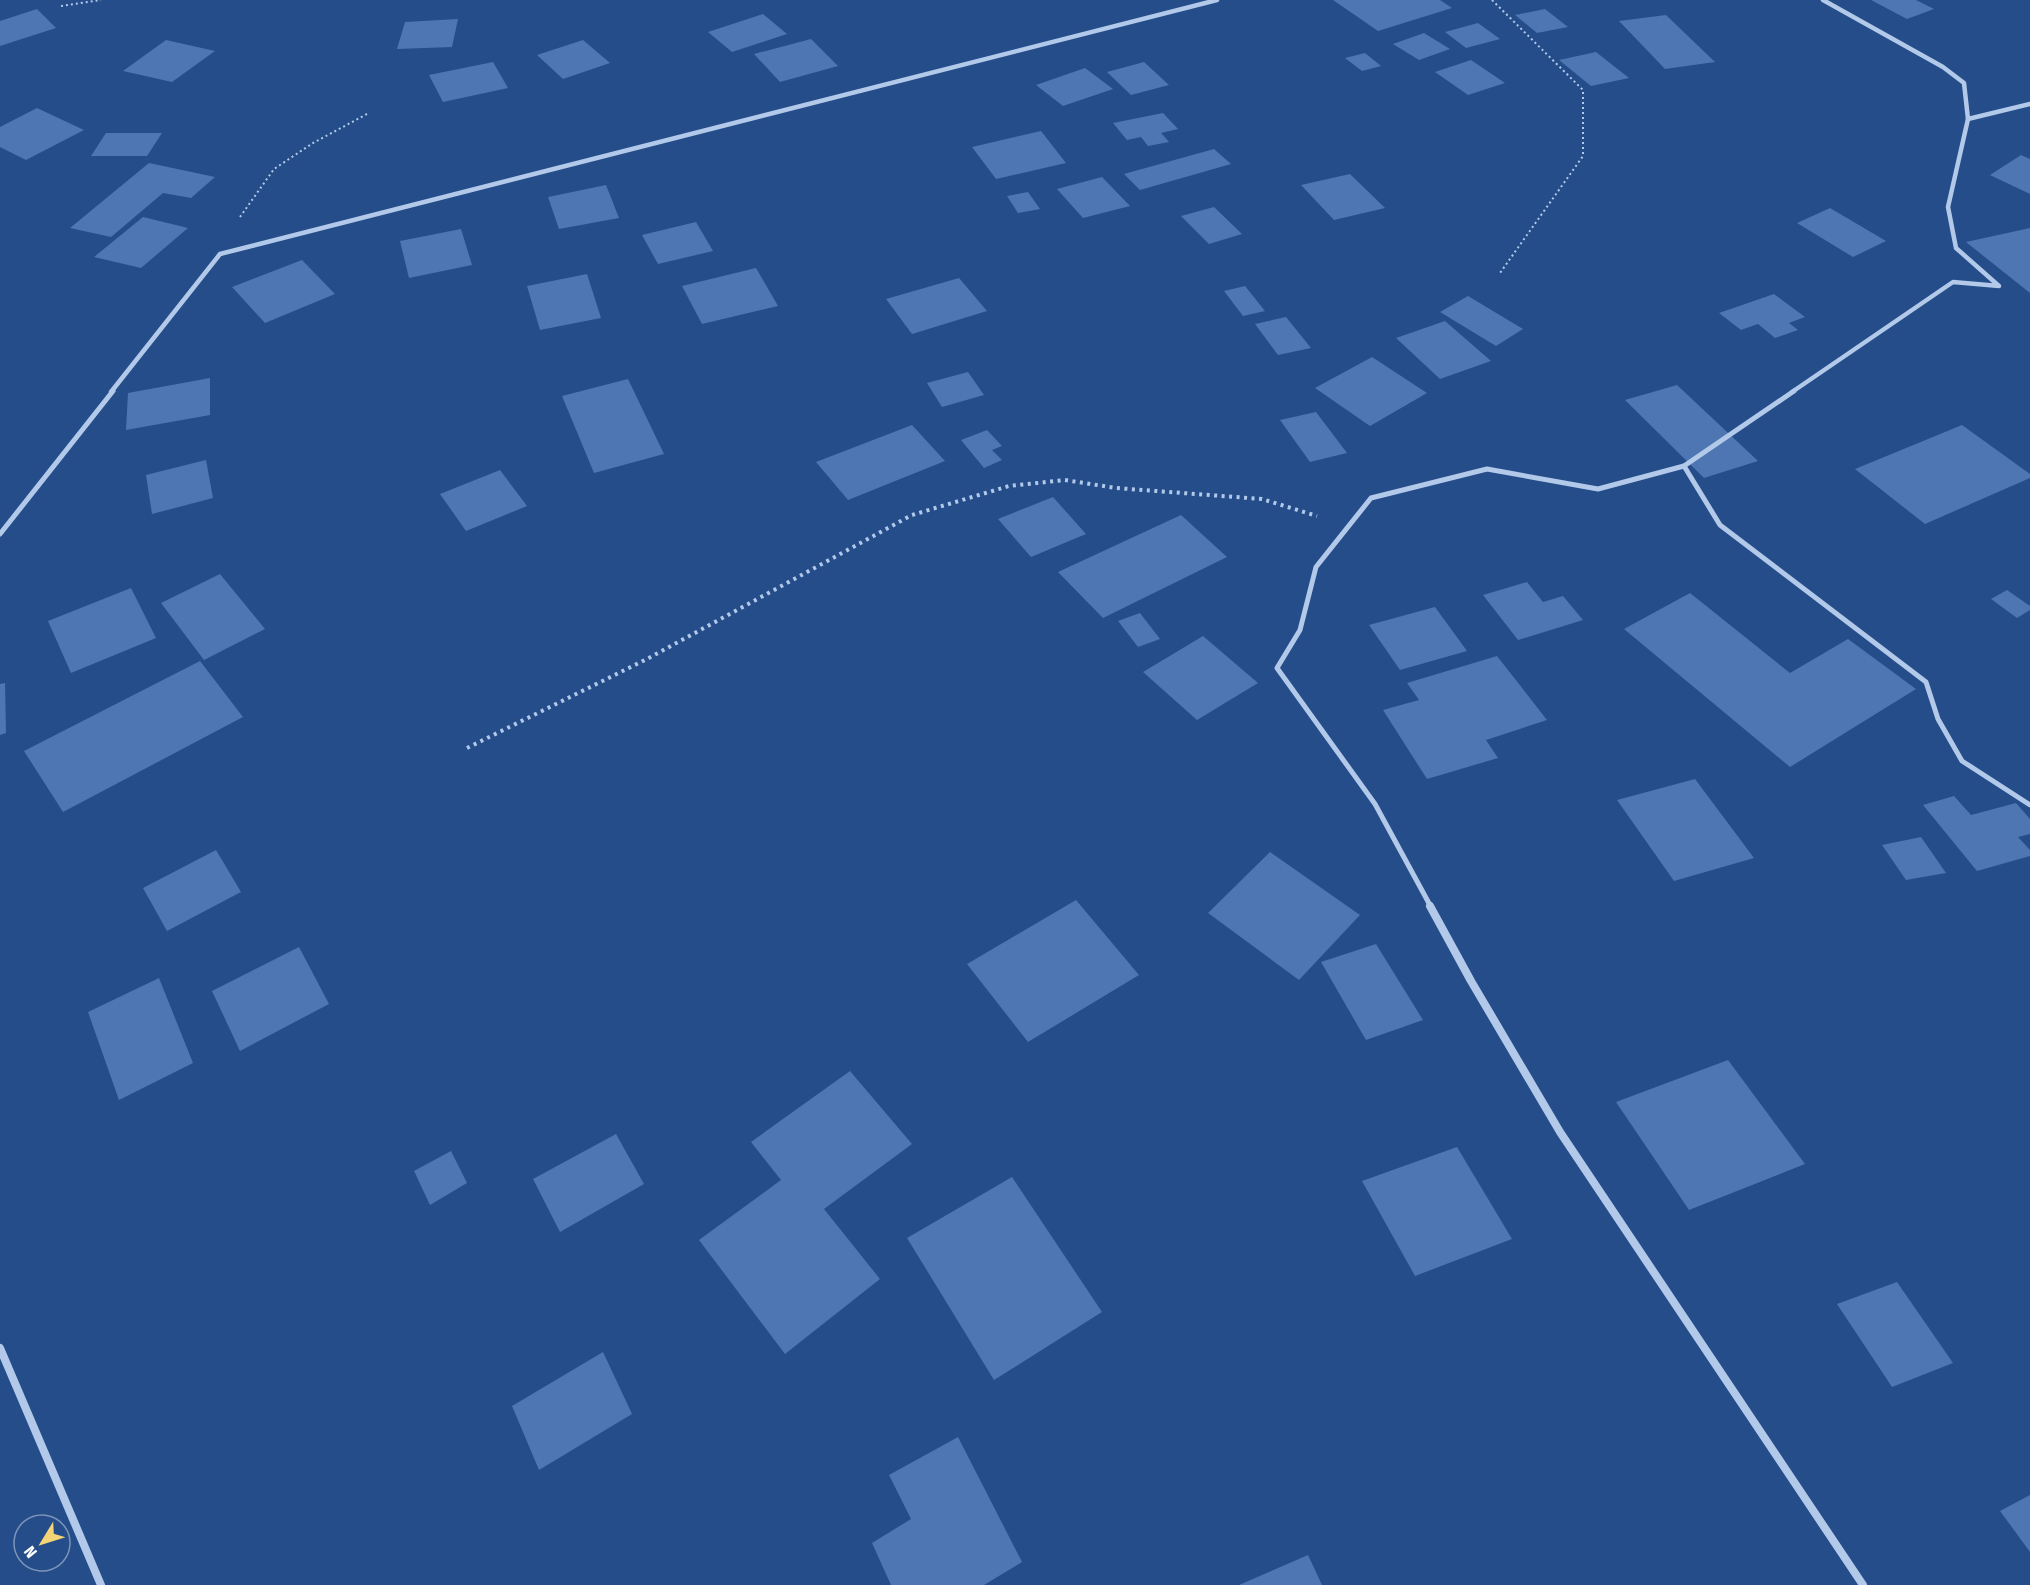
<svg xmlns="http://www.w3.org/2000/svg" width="2030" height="1585" font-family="'Fira Sans Condensed',sans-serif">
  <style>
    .building { fill: #4d76b2 }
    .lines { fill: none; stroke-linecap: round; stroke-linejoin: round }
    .path-far1 { stroke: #b2c9ea; stroke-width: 2; stroke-dasharray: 2 3; stroke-linecap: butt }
    .path { stroke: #b2c9ea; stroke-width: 4; stroke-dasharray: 3 4.5; stroke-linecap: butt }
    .minor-far2 { stroke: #b2c9ea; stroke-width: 4.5 }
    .minor-far1 { stroke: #b2c9ea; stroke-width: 5 }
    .minor { stroke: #b2c9ea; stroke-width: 8 }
  </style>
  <rect width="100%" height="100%" fill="#254d8a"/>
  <g class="building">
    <polygon points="1333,0 1440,0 1452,8 1378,31"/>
    <polygon points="1871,0 1916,0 1934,9 1907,19"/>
    <polygon points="37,9 56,28 0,46 0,21"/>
    <polygon points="1545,9 1568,27 1537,33 1515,15"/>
    <polygon points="763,14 787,34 732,52 708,32"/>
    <polygon points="1666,15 1715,62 1665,69 1619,21"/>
    <polygon points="458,19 452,47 397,49 405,22"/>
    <polygon points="1478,23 1500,39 1466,48 1445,32"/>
    <polygon points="1424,33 1450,49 1419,60 1393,44"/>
    <polygon points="811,39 838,66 780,82 754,54"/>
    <polygon points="166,40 215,51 172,82 123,71"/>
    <polygon points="583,40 610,63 563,79 537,55"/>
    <polygon points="1596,52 1629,78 1591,86 1559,60"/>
    <polygon points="1365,53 1381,66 1362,71 1345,58"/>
    <polygon points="1471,60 1505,83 1468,95 1435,72"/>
    <polygon points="493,62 508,88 443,102 429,75"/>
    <polygon points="1144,62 1169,85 1131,95 1107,72"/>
    <polygon points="1085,68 1113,89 1063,106 1036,85"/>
    <polygon points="37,108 84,130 26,160 0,147 0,127"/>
    <polygon points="1163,113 1178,129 1161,133 1169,142 1148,146 1141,137 1127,140 1113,123"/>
    <polygon points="1041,131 1066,163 996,179 972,147"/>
    <polygon points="106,133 162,133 147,156 91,156"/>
    <polygon points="1214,149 1231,164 1140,190 1124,174"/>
    <polygon points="2021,155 2030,159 2030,194 1990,175"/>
    <polygon points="149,163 215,177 191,198 163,193 111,237 70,228"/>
    <polygon points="1350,174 1385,208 1334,220 1301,185"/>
    <polygon points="1102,177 1130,206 1083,218 1057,189"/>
    <polygon points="606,185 619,218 559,229 548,197"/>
    <polygon points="1028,192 1040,209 1018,213 1007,196"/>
    <polygon points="1214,207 1242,234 1209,244 1181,216"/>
    <polygon points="1830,208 1886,241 1853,257 1797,223"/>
    <polygon points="143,217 188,228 141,268 94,257"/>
    <polygon points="696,222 713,251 658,264 642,235"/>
    <polygon points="2030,228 2030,293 1966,242"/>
    <polygon points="461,229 472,265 409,278 400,241"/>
    <polygon points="302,260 335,294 265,323 232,287"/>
    <polygon points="756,268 778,306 702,324 682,286"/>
    <polygon points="587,274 601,318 540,330 527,286"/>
    <polygon points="959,278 987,311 912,334 886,299"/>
    <polygon points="1245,286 1265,311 1243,316 1224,291"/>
    <polygon points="1774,294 1805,317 1789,323 1798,330 1775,338 1758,324 1741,330 1719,313"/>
    <polygon points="1468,296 1523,329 1496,346 1440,312"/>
    <polygon points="1286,317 1311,348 1278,355 1255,324"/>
    <polygon points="1445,321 1491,361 1440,379 1396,338"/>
    <polygon points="1372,357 1427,393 1370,426 1315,388"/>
    <polygon points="968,372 984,395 942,407 927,383"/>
    <polygon points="210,378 210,415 126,430 128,393"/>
    <polygon points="628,379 664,454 594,473 562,396"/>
    <polygon points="1677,385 1758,461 1704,478 1625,400"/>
    <polygon points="1316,412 1347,453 1310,462 1280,420"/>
    <polygon points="912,425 945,461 848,500 816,462"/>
    <polygon points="1962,425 2030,474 2030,478 1925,524 1855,469"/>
    <polygon points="987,430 1002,446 992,450 1002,460 984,468 961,440"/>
    <polygon points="206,460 213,498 152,514 146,475"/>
    <polygon points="500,470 527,506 466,531 440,494"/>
    <polygon points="1053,497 1086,534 1031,557 998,519"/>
    <polygon points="1181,515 1227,557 1103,618 1058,572"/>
    <polygon points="220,574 265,629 204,660 161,603"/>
    <polygon points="1527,582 1543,602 1563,596 1583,620 1518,640 1483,595"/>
    <polygon points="131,588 156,638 71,673 48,621"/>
    <polygon points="2007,590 2030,606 2030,610 2017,618 1991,599"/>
    <polygon points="1690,593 1790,673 1848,639 1916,689 1790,767 1624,629"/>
    <polygon points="1435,607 1467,651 1400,670 1369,625"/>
    <polygon points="1140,613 1160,639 1138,647 1118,621"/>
    <polygon points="1203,636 1258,683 1197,720 1143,672"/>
    <polygon points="1497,656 1547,720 1486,740 1498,758 1427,779 1383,710 1419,700 1407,683"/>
    <polygon points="200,661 243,717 63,812 24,751"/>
    <polygon points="5,683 6,733 0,735 0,684"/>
    <polygon points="1695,779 1754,858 1674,881 1617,800"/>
    <polygon points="1954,796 1971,815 2016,803 2030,819 2030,834 2018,837 2030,850 2030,856 1977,871 1923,805"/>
    <polygon points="1921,837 1946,873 1906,880 1882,845"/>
    <polygon points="216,850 241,892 167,931 143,888"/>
    <polygon points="1270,852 1360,915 1299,980 1208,913"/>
    <polygon points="1076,900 1139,975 1028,1042 967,964"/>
    <polygon points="1376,944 1423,1020 1366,1040 1321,962"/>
    <polygon points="299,947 329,1004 240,1051 212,991"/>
    <polygon points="159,978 193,1063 119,1100 88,1012"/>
    <polygon points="1728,1060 1805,1164 1689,1210 1616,1102"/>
    <polygon points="850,1071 912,1144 824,1209 880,1279 785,1354 699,1240 781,1180 751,1142"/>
    <polygon points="616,1134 644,1184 560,1232 533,1179"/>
    <polygon points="1457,1147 1512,1239 1415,1276 1362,1181"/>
    <polygon points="451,1151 467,1183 430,1205 414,1171"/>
    <polygon points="1012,1177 1102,1312 994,1380 907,1238"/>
    <polygon points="1897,1282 1953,1363 1892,1387 1837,1304"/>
    <polygon points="603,1352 632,1414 539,1470 512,1406"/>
    <polygon points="958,1437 1022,1562 984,1585 891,1585 872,1543 911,1519 889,1475"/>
    <polygon points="2030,1495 2030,1552 2000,1511"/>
    <polygon points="1308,1555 1322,1585 1239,1585"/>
  </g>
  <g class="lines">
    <g class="path-far1">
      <polyline points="1492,0 1583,90 1583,156 1500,273"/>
      <polyline points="61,6 101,0"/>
      <polyline points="240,217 274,169 313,143 367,114"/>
    </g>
    <polyline class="path" points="467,748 647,659 912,515 1009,486 1065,480 1116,488 1262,499 1317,516"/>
    <g class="minor-far2">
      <polyline points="1968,119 2030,104"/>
      <polyline points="111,392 220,254 1217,0"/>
      <polyline points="1792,392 1953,282 1999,286 1956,248 1948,207 1968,119 1964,83 1943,67 1823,0"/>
    </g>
    <g class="minor-far1">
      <polyline points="1684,466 1720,525 1926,682 1938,719 1962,761 2030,805"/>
      <polyline points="0,534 113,391"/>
      <polyline points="1431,907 1375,804 1277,668 1300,630 1316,567 1371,498 1487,469 1598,489 1684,466 1794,391"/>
    </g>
    <g class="minor">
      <polyline points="1430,906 1471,981 1560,1132 1863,1585"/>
      <polyline points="0,1348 101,1585"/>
    </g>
  </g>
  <g transform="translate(42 1543) rotate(232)"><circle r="28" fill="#254d8a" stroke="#7c94b9" stroke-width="1.5"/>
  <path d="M0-4.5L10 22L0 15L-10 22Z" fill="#f4d477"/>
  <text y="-9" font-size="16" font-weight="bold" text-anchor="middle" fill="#ffffff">N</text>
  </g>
</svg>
